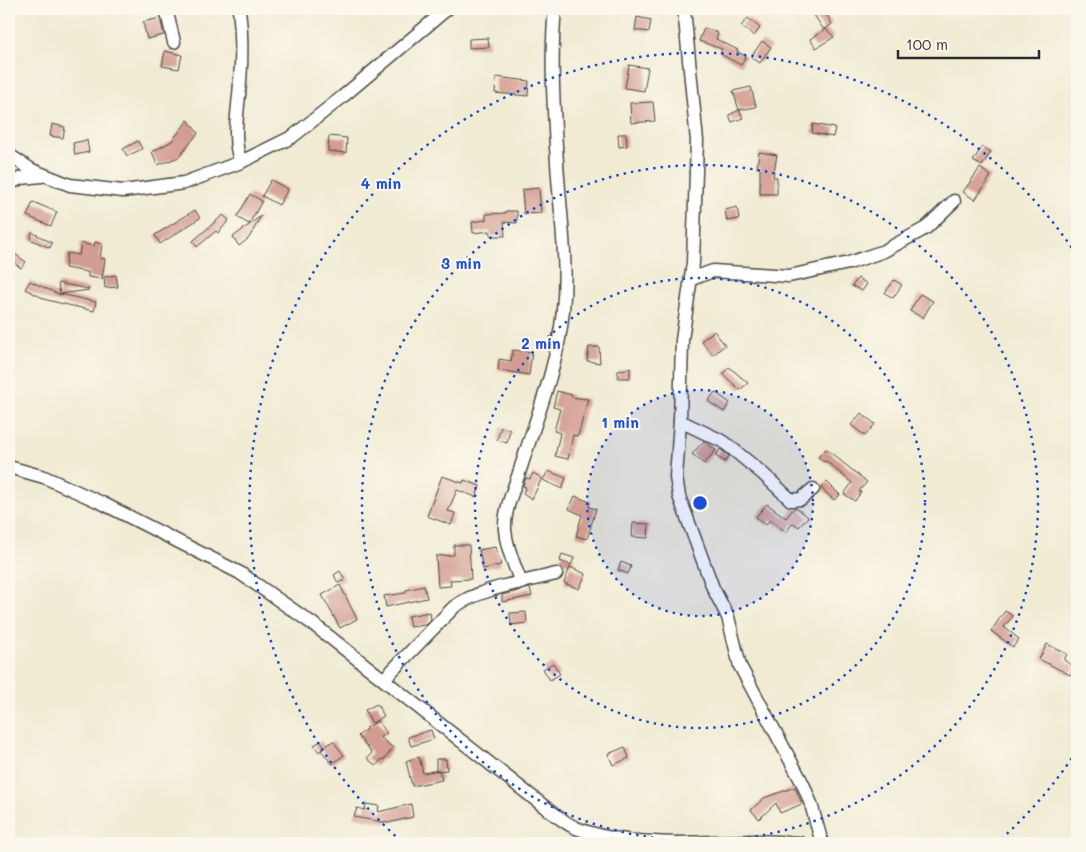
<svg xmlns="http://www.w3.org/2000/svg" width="1086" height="852" font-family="Mali,sans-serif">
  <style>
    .building { fill: #d39c90 }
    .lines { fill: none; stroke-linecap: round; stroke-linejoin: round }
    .minor-casing { stroke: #494844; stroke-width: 15 }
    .minor { stroke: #fff; stroke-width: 12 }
    .ring { fill: none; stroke: #1d4ed8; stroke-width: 2.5; stroke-dasharray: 2.5 5 }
    .centre { fill: #1d4ed8; stroke: #fbf7ec; stroke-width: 2.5 }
    .ring-label { font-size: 15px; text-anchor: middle; font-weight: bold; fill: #1d4ed8; stroke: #fbf7ec; stroke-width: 4.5; stroke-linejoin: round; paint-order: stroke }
  </style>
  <rect width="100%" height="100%" fill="#fbf7ec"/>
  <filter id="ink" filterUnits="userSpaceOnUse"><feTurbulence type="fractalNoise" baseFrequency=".02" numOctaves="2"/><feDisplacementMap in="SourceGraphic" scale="10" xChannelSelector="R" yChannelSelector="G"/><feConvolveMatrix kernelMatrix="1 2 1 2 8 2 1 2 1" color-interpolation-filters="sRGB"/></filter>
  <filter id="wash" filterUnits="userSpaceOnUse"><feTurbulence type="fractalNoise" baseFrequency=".0096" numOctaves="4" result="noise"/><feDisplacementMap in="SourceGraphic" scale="20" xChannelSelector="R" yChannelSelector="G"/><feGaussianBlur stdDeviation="1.12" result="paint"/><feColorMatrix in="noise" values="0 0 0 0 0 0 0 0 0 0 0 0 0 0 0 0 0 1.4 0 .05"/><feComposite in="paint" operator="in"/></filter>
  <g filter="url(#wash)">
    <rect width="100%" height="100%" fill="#f1ebd3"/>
    <g id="blocks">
      <g class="building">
        <polygon points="817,9 823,9 832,24 824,30 812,12"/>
        <polygon points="637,17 651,20 649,32 635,30"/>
        <polygon points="160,18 164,35 147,39 143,22"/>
        <polygon points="748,18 760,28 754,36 741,26"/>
        <polygon points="704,28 718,33 716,39 738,50 737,52 746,56 741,65 720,54 722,49 699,41"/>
        <polygon points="826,29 834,37 816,48 810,39"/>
        <polygon points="488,38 489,47 469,48 469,39"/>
        <polygon points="762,41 771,47 760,63 751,57"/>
        <polygon points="165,51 182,55 179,69 162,66"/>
        <polygon points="629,65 648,68 644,91 625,88"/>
        <polygon points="496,77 529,81 528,96 495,93"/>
        <polygon points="751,87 756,107 739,110 733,91"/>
        <polygon points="653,102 655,121 631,123 630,103"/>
        <polygon points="739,110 743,118 732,122 729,115"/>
        <polygon points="188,120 198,133 179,157 158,165 152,152 172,141"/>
        <polygon points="52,124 65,127 63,138 50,136"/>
        <polygon points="813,124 835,128 833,137 812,133"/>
        <polygon points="618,134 626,134 627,146 619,147"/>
        <polygon points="329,136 347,138 346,153 328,151"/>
        <polygon points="87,140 89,152 75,155 73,143"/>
        <polygon points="138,141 142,149 127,156 123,149"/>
        <polygon points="982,147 991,152 982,166 973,161"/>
        <polygon points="759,152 777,155 773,177 777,177 777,194 760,194 760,168 757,168"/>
        <polygon points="980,168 991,176 975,200 963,192"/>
        <polygon points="271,180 288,189 279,205 262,196"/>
        <polygon points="539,188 541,213 524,214 522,190"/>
        <polygon points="250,194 262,201 249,224 237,217"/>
        <polygon points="33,202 57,212 51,226 27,216"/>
        <polygon points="737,207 739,219 727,221 725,210"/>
        <polygon points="195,210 200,218 160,244 155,235"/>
        <polygon points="506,211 517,211 517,223 504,222 505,236 491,236 490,231 473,233 472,222 486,220 486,214 506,213"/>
        <polygon points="223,215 229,220 218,233 216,231 197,247 193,241"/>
        <polygon points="261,216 249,238 239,246 233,237"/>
        <polygon points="32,232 52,243 50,248 30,239"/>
        <polygon points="95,242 102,244 100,258 105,259 102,279 88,277 88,272 65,268 67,253 79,255 81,243 94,246"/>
        <polygon points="12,252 26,262 21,268 9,259"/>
        <polygon points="116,275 118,287 105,288 104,277"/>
        <polygon points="858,278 867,284 862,291 852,286"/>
        <polygon points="894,280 902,285 893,298 885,293"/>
        <polygon points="30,281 60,295 58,283 89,289 89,290 60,294 96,302 94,311 47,300 25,289"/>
        <polygon points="920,294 933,301 923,318 910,311"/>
        <polygon points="714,331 725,345 713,355 701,341"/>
        <polygon points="589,347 599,347 600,363 587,361"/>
        <polygon points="513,350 532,352 529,375 498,370 499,359 511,361"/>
        <polygon points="729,367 748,383 740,390 723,374"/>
        <polygon points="630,368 630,378 618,378 618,371"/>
        <polygon points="557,391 572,395 571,397 588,399 578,436 573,435 568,459 555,456 560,433 554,431 560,409 553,407"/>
        <polygon points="715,392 730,403 724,412 708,401"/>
        <polygon points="861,413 875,424 865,436 851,425"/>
        <polygon points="501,427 510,430 507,443 497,440"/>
        <polygon points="704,441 716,450 704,464 692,454"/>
        <polygon points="720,449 729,456 725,462 716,456"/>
        <polygon points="826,449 867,482 859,491 861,492 855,501 844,494 852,483 826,461 824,462 818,457"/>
        <polygon points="548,471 566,478 562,489 543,480"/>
        <polygon points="533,473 542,478 532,499 523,493 526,487 523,486 526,478 530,479"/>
        <polygon points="442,476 463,483 464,480 480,486 476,497 457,490 448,511 455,513 451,525 427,516"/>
        <polygon points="827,482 840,495 834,500 821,488"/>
        <polygon points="575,496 590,502 589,507 596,509 587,539 576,536 582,515 569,509"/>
        <polygon points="767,504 786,518 794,508 797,508 808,517 799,527 793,523 786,532 770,520 766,525 756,517"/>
        <polygon points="633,523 649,524 648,538 632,537"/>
        <polygon points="454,545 469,545 471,579 450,580 451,586 438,587 436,556 454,555"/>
        <polygon points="495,547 501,565 483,569 479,550"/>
        <polygon points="562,554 574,558 571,565 560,561"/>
        <polygon points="621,562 631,566 628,574 618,570"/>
        <polygon points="570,567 586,574 579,589 564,583"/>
        <polygon points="340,571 345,580 338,583 334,575"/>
        <polygon points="340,585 357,619 340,628 322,595"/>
        <polygon points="424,586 427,598 386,607 384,596 406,593 406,590"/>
        <polygon points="530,588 532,596 502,602 502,595"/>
        <polygon points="1005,611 1013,616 1004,627 1019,639 1013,647 991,631"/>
        <polygon points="430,612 431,619 425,625 410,627 408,616"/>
        <polygon points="526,612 527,623 511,625 510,613"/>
        <polygon points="1047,644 1067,654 1064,660 1075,667 1070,675 1039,659"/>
        <polygon points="553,663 560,674 550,680 543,669"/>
        <polygon points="377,704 384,716 372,723 365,710"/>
        <polygon points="378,721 387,733 380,737 393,748 384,760 382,759 376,766 367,758 372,753 358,736 367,729 366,728"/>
        <polygon points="431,730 434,739 411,746 408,737"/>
        <polygon points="321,741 325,747 319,752 314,745"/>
        <polygon points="333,741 344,755 332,764 321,750"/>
        <polygon points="625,747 629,758 613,765 608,754"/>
        <polygon points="419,757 423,773 439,770 442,780 412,786 406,761"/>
        <polygon points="436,759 446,759 447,770 436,771"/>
        <polygon points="795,787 802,804 780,813 776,803 759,819 751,810 764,798"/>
        <polygon points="366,804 379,806 378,812 411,804 413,817 388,823 354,817 357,808 365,810"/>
      </g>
    </g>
  </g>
  <g filter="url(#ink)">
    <use href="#blocks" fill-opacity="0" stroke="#494844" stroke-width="1"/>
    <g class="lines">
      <g class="minor-casing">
        <g id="minor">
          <polyline points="166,9 174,42"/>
          <path d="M239,9C242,33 242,58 240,82C239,106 231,140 241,162"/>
          <polyline points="684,9 697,141 693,263 682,340 680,421 676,477 679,496 713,588 728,617 740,666 803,784 811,804 822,843"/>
          <polyline points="9,155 32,170 70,185 123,191 184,183 241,162 292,137 341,98 447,9"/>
          <polyline points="9,184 21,178 42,176"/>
          <polyline points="691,279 713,271 789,276 849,263 884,251 926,228 954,201"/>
          <polyline points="680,421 724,442 762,473 791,500 801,499 813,489"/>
          <path d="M9,467L44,477L102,503L240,573L313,624L550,811C558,817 567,824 576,828C609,841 643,842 677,843"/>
          <path d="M521,583C515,566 506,547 505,529C504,510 514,489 520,470C536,418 558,366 563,310C568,262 560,212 557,163C554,113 550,59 555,9"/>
          <path d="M384,679L454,607C480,588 525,582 556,574"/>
          <polyline points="678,843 755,841 800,843"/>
        </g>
      </g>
      <use href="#minor" class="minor"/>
    </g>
  </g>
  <circle cx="700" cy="503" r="113" fill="#1d4ed8" fill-opacity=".12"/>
  <g class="ring">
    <circle cx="700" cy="503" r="113"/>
    <circle cx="700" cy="503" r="225"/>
    <circle cx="700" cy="503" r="338"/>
    <path d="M1076 752A451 451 0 0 1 999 841M401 841A451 451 0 1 1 1076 254"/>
  </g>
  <circle cx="700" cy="503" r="8" class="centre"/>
  <g class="ring-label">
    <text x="381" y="189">4 min</text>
    <text x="461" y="269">3 min</text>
    <text x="541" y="349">2 min</text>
    <text x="620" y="428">1 min</text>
  </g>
  <rect width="1086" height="852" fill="none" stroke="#fbf7ec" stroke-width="30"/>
  <path d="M898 50v8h141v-8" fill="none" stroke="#2b2b2b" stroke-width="2.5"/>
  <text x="906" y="50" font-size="15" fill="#2b2b2b" stroke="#fbf7ec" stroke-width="4" paint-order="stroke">100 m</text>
</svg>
